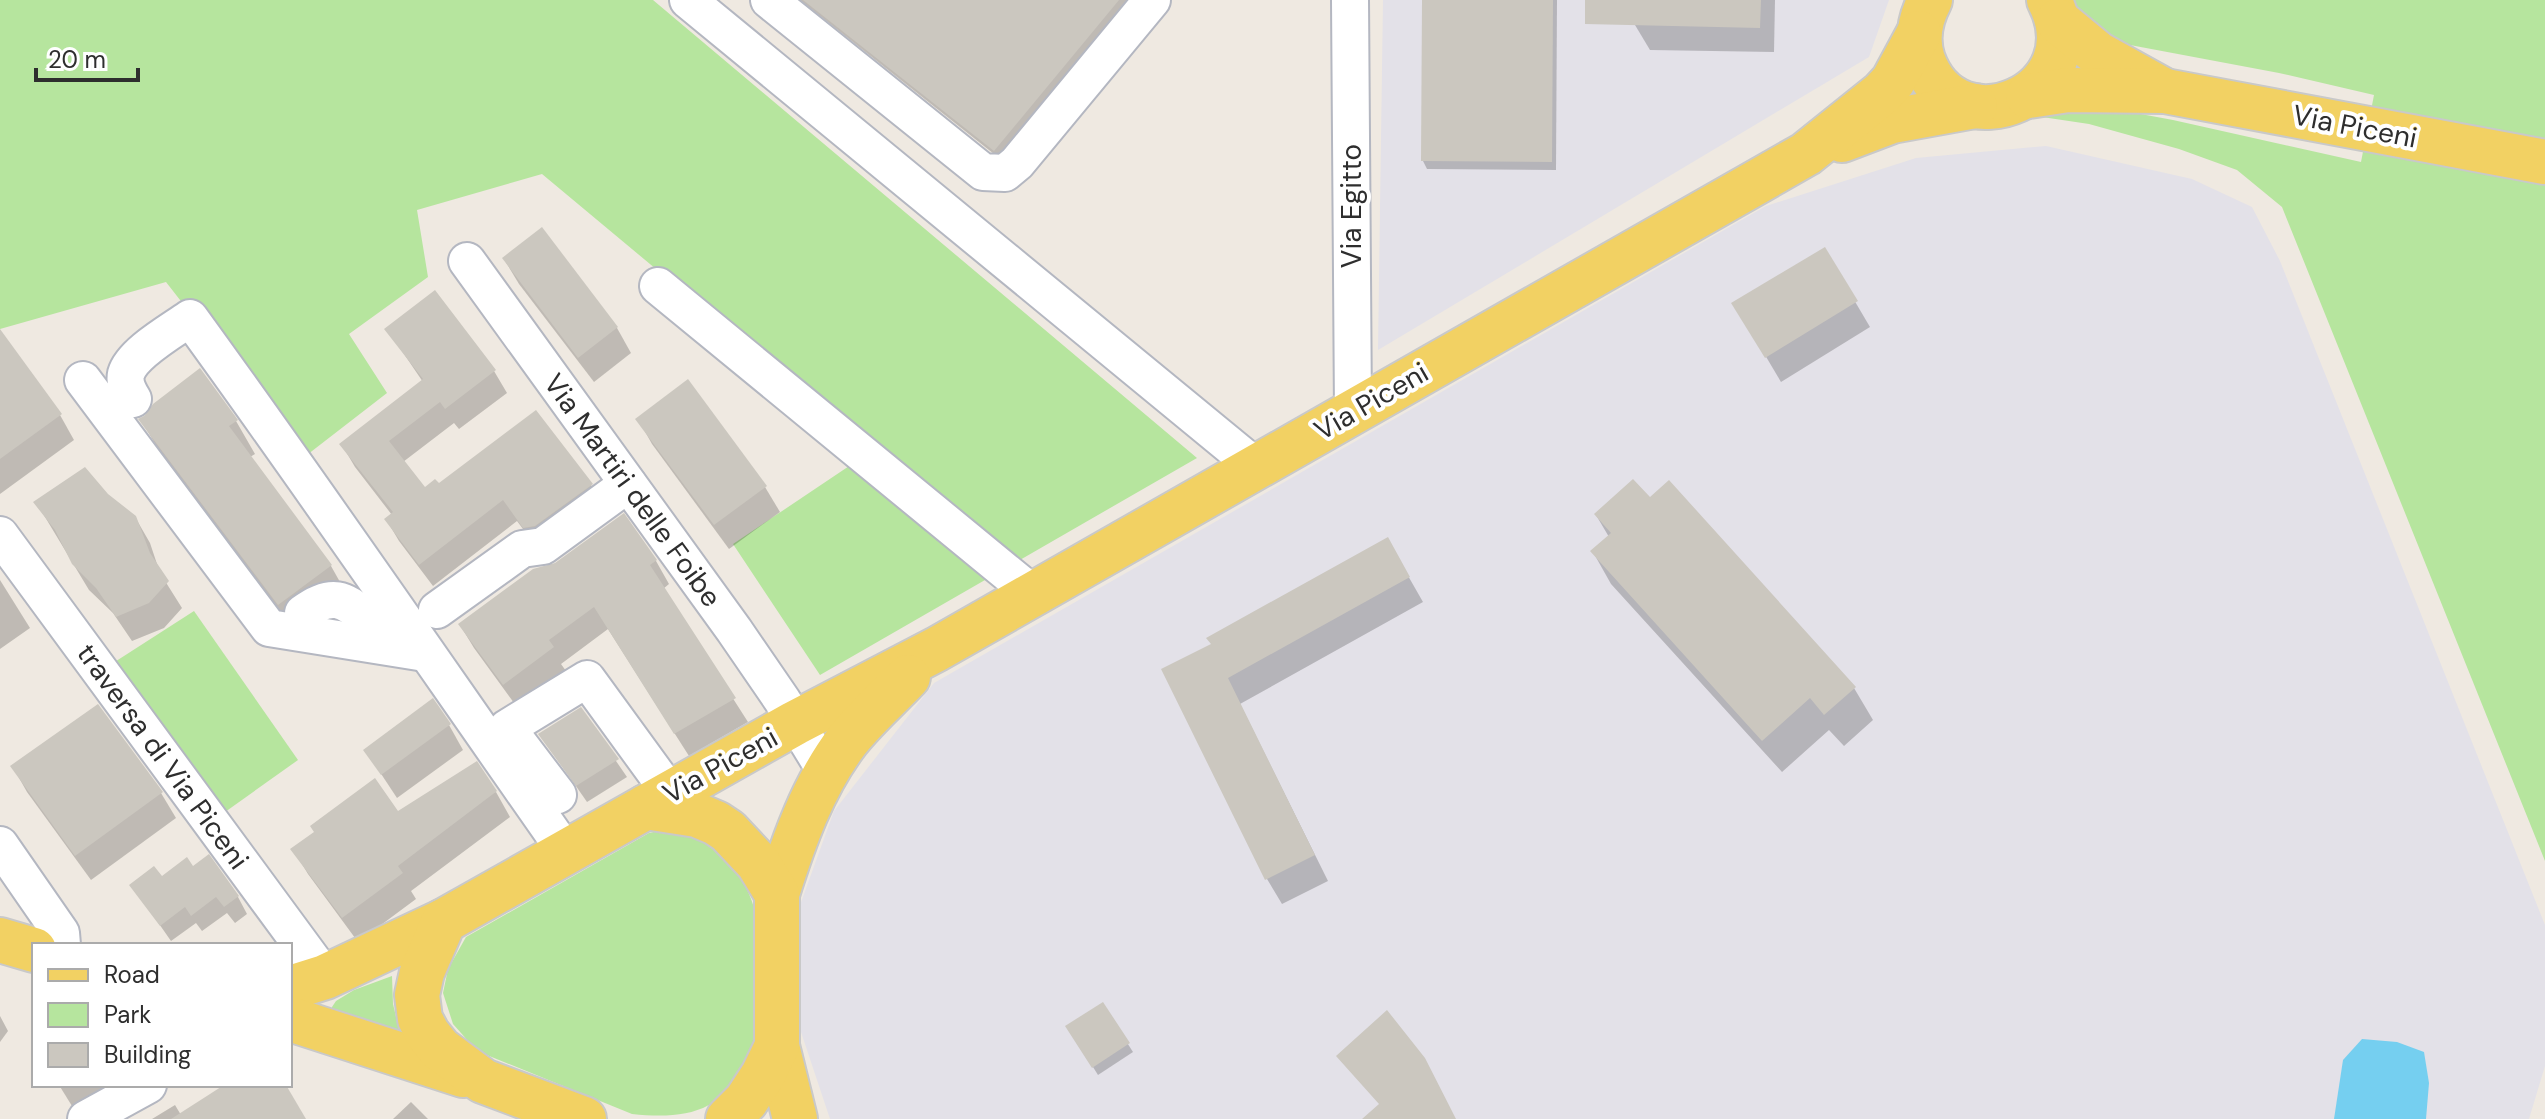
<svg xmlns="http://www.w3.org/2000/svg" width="2545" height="1119" font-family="'DM Sans',sans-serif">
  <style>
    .industrial { fill: #e3e1e8 }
    .green { fill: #b6e59e }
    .water { fill: #75cff0 }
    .shadow { fill: #0003 }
    .building { fill: #cbc7bf }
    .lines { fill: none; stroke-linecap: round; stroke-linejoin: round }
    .minor-casing { stroke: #b4b7c1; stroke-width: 40 }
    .major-casing { stroke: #c9c9c9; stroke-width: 48 }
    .minor { stroke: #fff; stroke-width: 36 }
    .major { stroke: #f2d163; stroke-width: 44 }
    .labels { text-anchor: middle; stroke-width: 8; stroke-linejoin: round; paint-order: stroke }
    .street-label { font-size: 28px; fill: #2e2e2e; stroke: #fff }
  </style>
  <rect width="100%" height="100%" fill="#efe9e1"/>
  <g class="industrial">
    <polygon points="1383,0 1889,0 1869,57 1378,350"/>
    <polygon points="2046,146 2192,179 2252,207 2280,261 2545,925 2545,1066 2529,1119 830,1119 798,1023 791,930 834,811 934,683 1766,206 1916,158"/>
  </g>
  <g class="green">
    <polygon points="0,0 653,0 1197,458 820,675 733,544 873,450 542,174 417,210 428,277 349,334 387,393 303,458 166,282 0,329"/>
    <polygon points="2072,0 2545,0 2545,861 2282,207 2237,170 2179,149 2089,124 2022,114 2092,105 2173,120 2361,162 2374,95 2279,73 2130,45 2104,31 2078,8"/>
    <polygon points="194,611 298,760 218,817 110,665"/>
    <path d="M663,830C711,833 750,874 757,921C760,940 757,963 757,983C756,1001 759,1020 756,1038C755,1047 748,1057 744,1066C721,1114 682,1119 632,1114L477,1051L453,1024L443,993L448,969L466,937L649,833Z"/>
    <polygon points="392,976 393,1004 401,1038 332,1013 332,1007 336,1001 354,990"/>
  </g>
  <polygon class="water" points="2362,1039 2397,1042 2424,1052 2429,1083 2426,1119 2334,1119 2343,1060"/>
  <g class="shadow">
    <polygon points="800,0 1129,0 999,158"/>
    <polygon points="1424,0 1557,0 1556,170 1427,169 1423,161"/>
    <polygon points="1636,0 1775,0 1774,52 1650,50 1635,25"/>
    <polygon points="542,230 617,328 631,353 594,382 519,284 504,259"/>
    <polygon points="1824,249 1870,327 1781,382 1734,303"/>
    <polygon points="387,329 494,371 507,393 459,429 454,423 403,462 425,490 439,486 591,485 604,507 538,549 517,521 433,586 399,541 386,519 392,515 355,467 342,445 423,382"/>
    <polygon points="0,351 60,415 74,440 0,494"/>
    <polygon points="638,419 765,487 780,512 729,549 652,444"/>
    <polygon points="141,420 236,421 255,454 250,457 331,566 349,598 298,636 160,452"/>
    <polygon points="107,495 135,517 150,543 160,573 182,608 164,628 132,641 113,613 89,590 36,502"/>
    <polygon points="1596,515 1854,688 1873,720 1844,746 1829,730 1782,772 1611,584 1593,552 1609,537"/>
    <polygon points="623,516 656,561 669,584 663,589 748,722 689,756 608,629 561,664 566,671 517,707 474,648 460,625 556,565"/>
    <polygon points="1387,539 1423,602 1240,704 1328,881 1282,904 1267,879 1212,646"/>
    <polygon points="0,580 30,628 0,649"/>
    <polygon points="97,706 161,793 176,818 91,880 27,792 13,767"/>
    <polygon points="581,710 627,777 587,802 540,734"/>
    <polygon points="449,725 463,750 397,798 366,751"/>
    <polygon points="496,792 510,817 411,891 416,899 358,942 308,874 293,849 316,832"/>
    <polygon points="162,879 238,897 247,914 235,923 227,913 202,931 196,923 171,941 132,885"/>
    <polygon points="1103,1005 1133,1052 1098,1075 1068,1027"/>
    <polygon points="0,1016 8,1031 0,1042"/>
    <polygon points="59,1085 134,1085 80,1119"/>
    <polygon points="228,1085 284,1085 304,1119 152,1119 175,1105 181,1115"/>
    <polygon points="411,1102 428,1119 393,1119"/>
  </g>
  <g class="building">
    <polygon points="803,0 1119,0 994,151"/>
    <polygon points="1422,0 1553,0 1552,162 1421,161"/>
    <polygon points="1585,0 1761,0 1760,28 1585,24"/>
    <polygon points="542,227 618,327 578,358 502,258"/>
    <polygon points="1825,247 1858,301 1765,358 1731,303"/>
    <polygon points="435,290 496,370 445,409 440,402 389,441 425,487 435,479 439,483 536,410 593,484 535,526 523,528 503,500 419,565 384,519 393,512 339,444 423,379 384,329"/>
    <polygon points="0,329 62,414 0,459"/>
    <polygon points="200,368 238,420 229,426 332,565 278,605 138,419 144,416 153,404"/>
    <polygon points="688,379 767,486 714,525 635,419"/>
    <polygon points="85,467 108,494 136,516 150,553 169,581 149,603 116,617 96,588 72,564 55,530 33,502"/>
    <polygon points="1633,479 1650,497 1669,480 1856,687 1824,715 1810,698 1762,741 1590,551 1611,533 1594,514"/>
    <polygon points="624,513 657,560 650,565 736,698 674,734 594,607 549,640 554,647 503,685 458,624 533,569 555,563"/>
    <polygon points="1388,537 1410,577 1228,678 1315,855 1265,880 1161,669 1211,644 1206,638"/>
    <polygon points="433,698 451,724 381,775 363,750"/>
    <polygon points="98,704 163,792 75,856 10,766"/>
    <polygon points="581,707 619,759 576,786 538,734"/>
    <polygon points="477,761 497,791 398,866 403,873 342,918 290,849 314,832 310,826 375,778 398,811"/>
    <polygon points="209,854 239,896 224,907 216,897 191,916 185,907 160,926 129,885 154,866 162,876 187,857 193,866"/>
    <polygon points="1103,1002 1130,1043 1092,1068 1065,1026"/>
    <polygon points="1387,1010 1425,1058 1456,1119 1362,1119 1379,1104 1336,1056"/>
    <polygon points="224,1085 286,1085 306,1119 171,1119"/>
  </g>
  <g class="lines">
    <g class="minor-casing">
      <g id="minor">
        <polyline points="688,0 1256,467"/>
        <polyline points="769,0 983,172 1005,173 1017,163 1152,0"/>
        <polyline points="1350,0 1353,412"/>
        <polyline points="467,261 734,630 782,700 826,772"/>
        <polyline points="658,286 1033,594"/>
        <polyline points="83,380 269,628 425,653"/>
        <path d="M133,399C128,391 124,383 126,374C132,353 172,331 190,318C318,494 441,674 566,852"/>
        <polyline points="0,535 325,977"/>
        <polyline points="437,610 522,549 543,546 628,484"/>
        <path d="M303,613C339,586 349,606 378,626H391L403,620"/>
        <polyline points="558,795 507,728 587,679 670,793"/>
        <polyline points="0,845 61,933 62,945"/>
        <polyline points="86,1119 148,1085"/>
      </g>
    </g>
    <g class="major-casing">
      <g id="major">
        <path d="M1930,0C1920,19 1916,39 1923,60C1957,154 2097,93 2049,0"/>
        <polyline points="2058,21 2098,54 2163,90"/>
        <polyline points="2028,96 2068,90 2165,91 2545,162"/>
        <polyline points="1842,140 1892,121 1975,106"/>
        <polyline points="646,807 795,723 937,649 1806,154 1882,93 1893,81 1919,33"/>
        <path d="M777,894C794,840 813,786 847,741C865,718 888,698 908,677"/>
        <polyline points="0,940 34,950"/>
        <polyline points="290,988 325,977 444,921"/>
        <polyline points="290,1019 463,1075"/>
        <polyline points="777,1046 795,1119"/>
        <polyline points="584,1119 483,1081 440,1049 428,1034 420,1019 417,995 422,972 444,921 646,807 697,815 716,823 728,831 758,863 777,894 777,1046 763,1075 746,1101 728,1119"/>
      </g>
    </g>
    <use href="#minor" class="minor"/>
    <use href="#major" class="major"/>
  </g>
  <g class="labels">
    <g class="street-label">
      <text transform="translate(2355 126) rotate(11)" y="10">Via Piceni</text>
      <text transform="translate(1351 206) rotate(-90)" y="10">Via Egitto</text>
      <text transform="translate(1371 401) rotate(-30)" y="10">Via Piceni</text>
      <text transform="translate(633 490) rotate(54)" y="10">Via Martiri delle Foibe</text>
      <text transform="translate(163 756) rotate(54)" y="10">traversa di Via Piceni</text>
      <text transform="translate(720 765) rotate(-29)" y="10">Via Piceni</text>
    </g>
  </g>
  <rect x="32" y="943" width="260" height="144" fill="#ffffff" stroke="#ababab" stroke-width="2"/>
  <rect x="48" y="969" width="40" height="12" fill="#f2d163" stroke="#ababab" stroke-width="2"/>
  <text x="104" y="983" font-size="24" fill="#2e2e2e">Road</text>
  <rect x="48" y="1003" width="40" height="24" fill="#b6e59e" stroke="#ababab" stroke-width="2"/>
  <text x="104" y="1023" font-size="24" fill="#2e2e2e">Park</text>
  <rect x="48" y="1043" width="40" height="24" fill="#cbc7bf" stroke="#ababab" stroke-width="2"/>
  <text x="104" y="1063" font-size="24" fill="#2e2e2e">Building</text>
  <path d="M36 68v12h102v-12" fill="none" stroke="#2e2e2e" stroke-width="4"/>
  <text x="48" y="68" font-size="24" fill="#2e2e2e" stroke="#ffffff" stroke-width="6" paint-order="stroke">20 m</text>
</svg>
